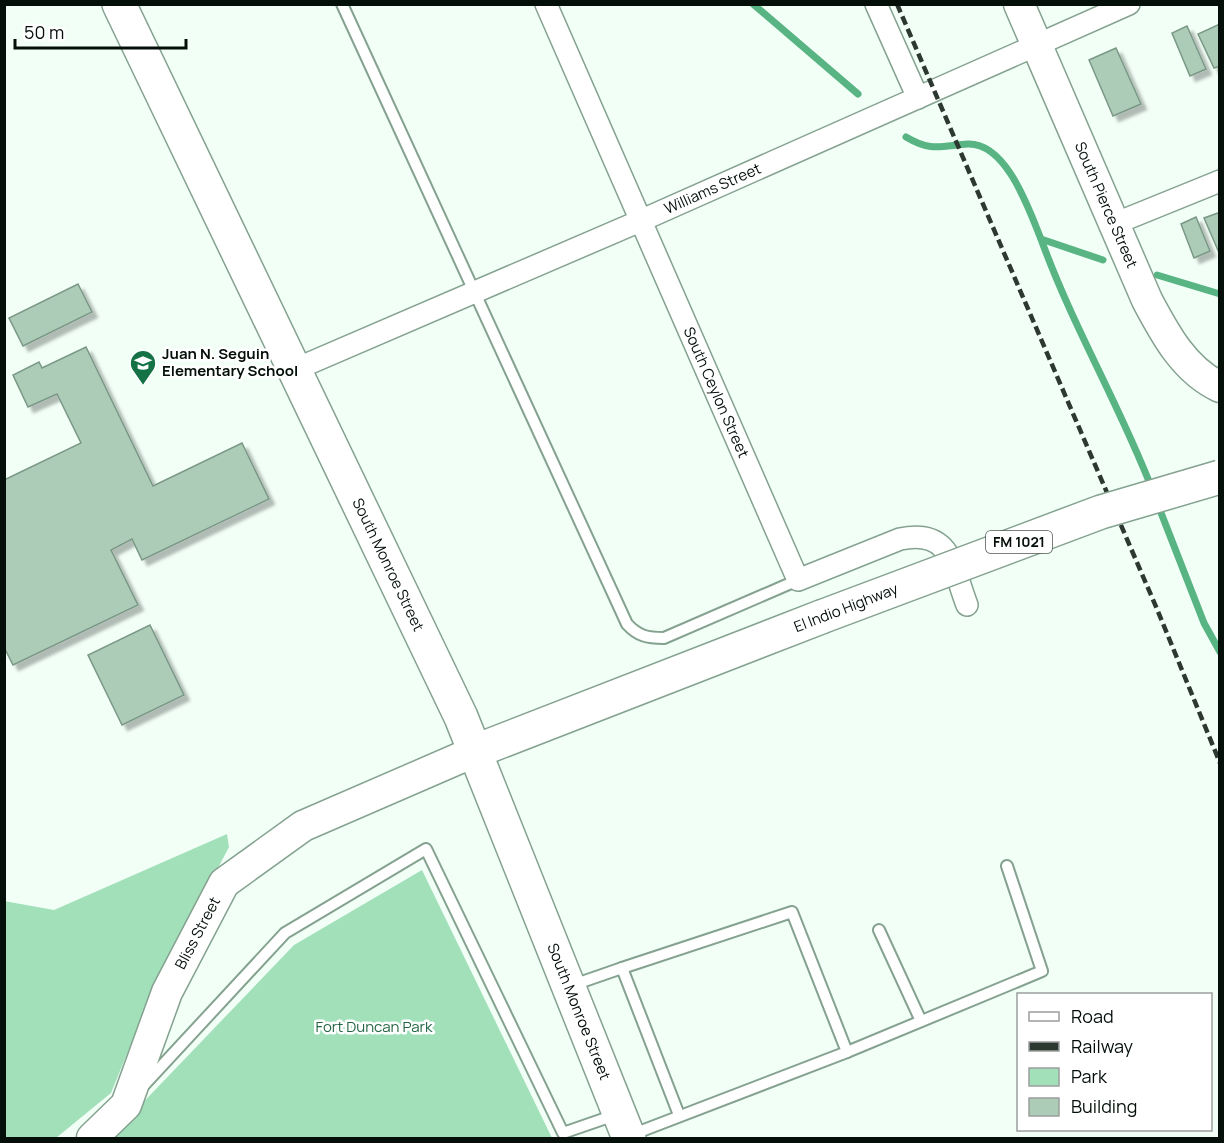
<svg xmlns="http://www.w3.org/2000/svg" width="1224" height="1143" font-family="Manrope,sans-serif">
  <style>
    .green { fill: #a2e0ba }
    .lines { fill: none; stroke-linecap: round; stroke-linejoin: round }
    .stream { stroke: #58b482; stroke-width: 7 }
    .building { fill: #adccb8; stroke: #7a9885; stroke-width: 1.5; filter: url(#shadow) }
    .lane-casing { stroke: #84a28f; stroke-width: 14 }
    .street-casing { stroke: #84a28f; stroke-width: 24 }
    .secondary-casing { stroke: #84a28f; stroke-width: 33 }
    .primary-casing { stroke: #84a28f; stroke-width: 36 }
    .lane { stroke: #fff; stroke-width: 10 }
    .street { stroke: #fff; stroke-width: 21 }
    .secondary { stroke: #fff; stroke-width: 30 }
    .primary { stroke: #fff; stroke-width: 33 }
    .rail { stroke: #2d3831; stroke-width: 4.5; stroke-dasharray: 9 4.5; stroke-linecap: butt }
    .primary-bridge-casing { stroke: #84a28f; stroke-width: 36; stroke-linecap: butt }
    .primary-bridge { stroke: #fff; stroke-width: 33 }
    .labels { text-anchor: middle; stroke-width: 5; stroke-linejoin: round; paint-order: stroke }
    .shield { fill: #fff; stroke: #505753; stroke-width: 1.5 }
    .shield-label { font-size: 14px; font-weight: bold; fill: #050f09 }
    .street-label { font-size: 15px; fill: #050f09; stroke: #fff }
    .poi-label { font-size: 15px; font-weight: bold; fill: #050f09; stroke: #fff; text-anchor: start }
    .park-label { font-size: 15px; fill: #246643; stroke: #fff }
  </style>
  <defs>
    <filter id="shadow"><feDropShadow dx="5.5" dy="5.5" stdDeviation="1.5" flood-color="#0004"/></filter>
  </defs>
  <rect width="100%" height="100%" fill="#f2fff7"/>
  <g class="green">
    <polygon points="227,834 229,847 151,995 111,1093 56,1138 5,1138 4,901 54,910"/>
    <polygon points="422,870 552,1138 109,1138 294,945"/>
  </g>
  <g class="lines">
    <g class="stream">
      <polyline points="753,4 858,94"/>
      <path d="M906,137C931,152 941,146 968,144C1007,143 1029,210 1041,239L1103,260"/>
      <path d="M1041,239C1072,325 1119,404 1152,489"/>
      <polyline points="1157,275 1220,294"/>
      <polyline points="1158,505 1204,623 1220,652"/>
    </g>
  </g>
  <g class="building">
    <polygon points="1220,24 1220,66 1214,68 1198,34"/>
    <polygon points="1187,26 1206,69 1190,76 1172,33"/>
    <polygon points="1116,48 1141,104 1113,116 1089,60"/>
    <polygon points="1218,213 1220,216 1220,255 1204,218"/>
    <polygon points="1196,217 1210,251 1194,258 1181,224"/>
    <polygon points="78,284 92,312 23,346 9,318"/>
    <polygon points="86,347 153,486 242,443 269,499 142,560 132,539 111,550 138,605 13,665 4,647 4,480 81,443 57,394 28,407 13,375 39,362 42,368"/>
    <polygon points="150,625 184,695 122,725 88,655"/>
  </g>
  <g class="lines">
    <g class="lane-casing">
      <g id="lane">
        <path d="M342,4L627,624C638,636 647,638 664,638L798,580"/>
        <polyline points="879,930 921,1021"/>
        <polyline points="622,968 792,912 847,1052 631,1135"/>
        <polyline points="573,985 622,968 679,1115"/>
        <polyline points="847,1052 1042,971 1007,866"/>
        <polyline points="144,1085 285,933 426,849 563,1133 615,1115"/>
      </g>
    </g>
    <g class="street-casing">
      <g id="street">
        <path id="s1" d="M546,4L798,580L900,539C951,528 952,566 967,605"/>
        <polyline points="876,4 918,98"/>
        <polyline points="1114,224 1220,181"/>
        <path id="s2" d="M296,369L640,221L1129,4"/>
      </g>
    </g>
    <g class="secondary-casing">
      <g id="secondary">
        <path id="s3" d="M1019,4L1147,300C1165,334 1184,370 1220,387"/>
        <path id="s4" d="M92,1138L126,1105L167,992L224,883L303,826L476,751"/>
      </g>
    </g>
    <g class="primary-casing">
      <g id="primary">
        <path id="s5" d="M119,4L461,717L629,1138"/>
        <polyline points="476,751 821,617"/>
      </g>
    </g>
    <use href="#lane" class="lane"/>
    <use href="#street" class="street"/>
    <use href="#secondary" class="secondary"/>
    <use href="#primary" class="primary"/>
    <polyline class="rail" points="897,4 1157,609 1220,763"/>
    <g class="primary-bridge-casing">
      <polyline id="primary-bridge" points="821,617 1101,512 1220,477"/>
    </g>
    <use href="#primary-bridge" class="primary-bridge"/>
  </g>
  <defs>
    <g id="school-pin" transform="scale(1.35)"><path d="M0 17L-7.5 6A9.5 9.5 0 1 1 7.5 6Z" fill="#157247" stroke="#fff"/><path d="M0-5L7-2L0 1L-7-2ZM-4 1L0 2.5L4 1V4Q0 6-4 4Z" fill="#fff"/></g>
  </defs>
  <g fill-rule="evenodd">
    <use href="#school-pin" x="143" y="363"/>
  </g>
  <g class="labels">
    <rect class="shield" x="986" y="531" width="66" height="22" rx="4.5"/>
    <g class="shield-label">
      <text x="1019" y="547">FM 1021</text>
    </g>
    <g class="street-label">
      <text dy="5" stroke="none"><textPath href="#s2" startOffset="454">Williams Street</textPath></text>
      <text dy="5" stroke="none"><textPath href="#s3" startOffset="219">South Pierce Street</textPath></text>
      <text dy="5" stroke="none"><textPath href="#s1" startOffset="424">South Ceylon Street</textPath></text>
      <text dy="5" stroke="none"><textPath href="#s5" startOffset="622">South Monroe Street</textPath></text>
      <text transform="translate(846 608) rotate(-21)" y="5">El Indio Highway</text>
      <text dy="5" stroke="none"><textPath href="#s4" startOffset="234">Bliss Street</textPath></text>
      <text dy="5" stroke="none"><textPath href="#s5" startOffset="1108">South Monroe Street</textPath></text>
    </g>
    <g class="poi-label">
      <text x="162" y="359">Juan N. Seguin<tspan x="162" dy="17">Elementary School</tspan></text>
    </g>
    <g class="park-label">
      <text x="374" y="1032">Fort Duncan Park</text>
    </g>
  </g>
  <rect width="1224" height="1143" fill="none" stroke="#050f09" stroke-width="12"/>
  <rect x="1017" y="993" width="195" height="138" fill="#ffffff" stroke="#9b9f9d" stroke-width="1.5"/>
  <rect x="1029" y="1012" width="30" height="9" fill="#ffffff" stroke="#9b9f9d" stroke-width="1.5"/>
  <text x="1071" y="1023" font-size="18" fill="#050f09">Road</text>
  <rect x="1029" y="1042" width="30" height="9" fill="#2d3831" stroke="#9b9f9d" stroke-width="1.5"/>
  <text x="1071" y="1053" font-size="18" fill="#050f09">Railway</text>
  <rect x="1029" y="1068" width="30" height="18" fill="#a2e0ba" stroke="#9b9f9d" stroke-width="1.5"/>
  <text x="1071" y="1083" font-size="18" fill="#050f09">Park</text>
  <rect x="1029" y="1098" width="30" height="18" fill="#adccb8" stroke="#9b9f9d" stroke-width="1.5"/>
  <text x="1071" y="1113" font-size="18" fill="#050f09">Building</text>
  <path d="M15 39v9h171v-9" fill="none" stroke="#050f09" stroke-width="3"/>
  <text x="24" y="39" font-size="18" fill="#050f09" stroke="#ffffff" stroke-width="4.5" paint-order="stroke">50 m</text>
</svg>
